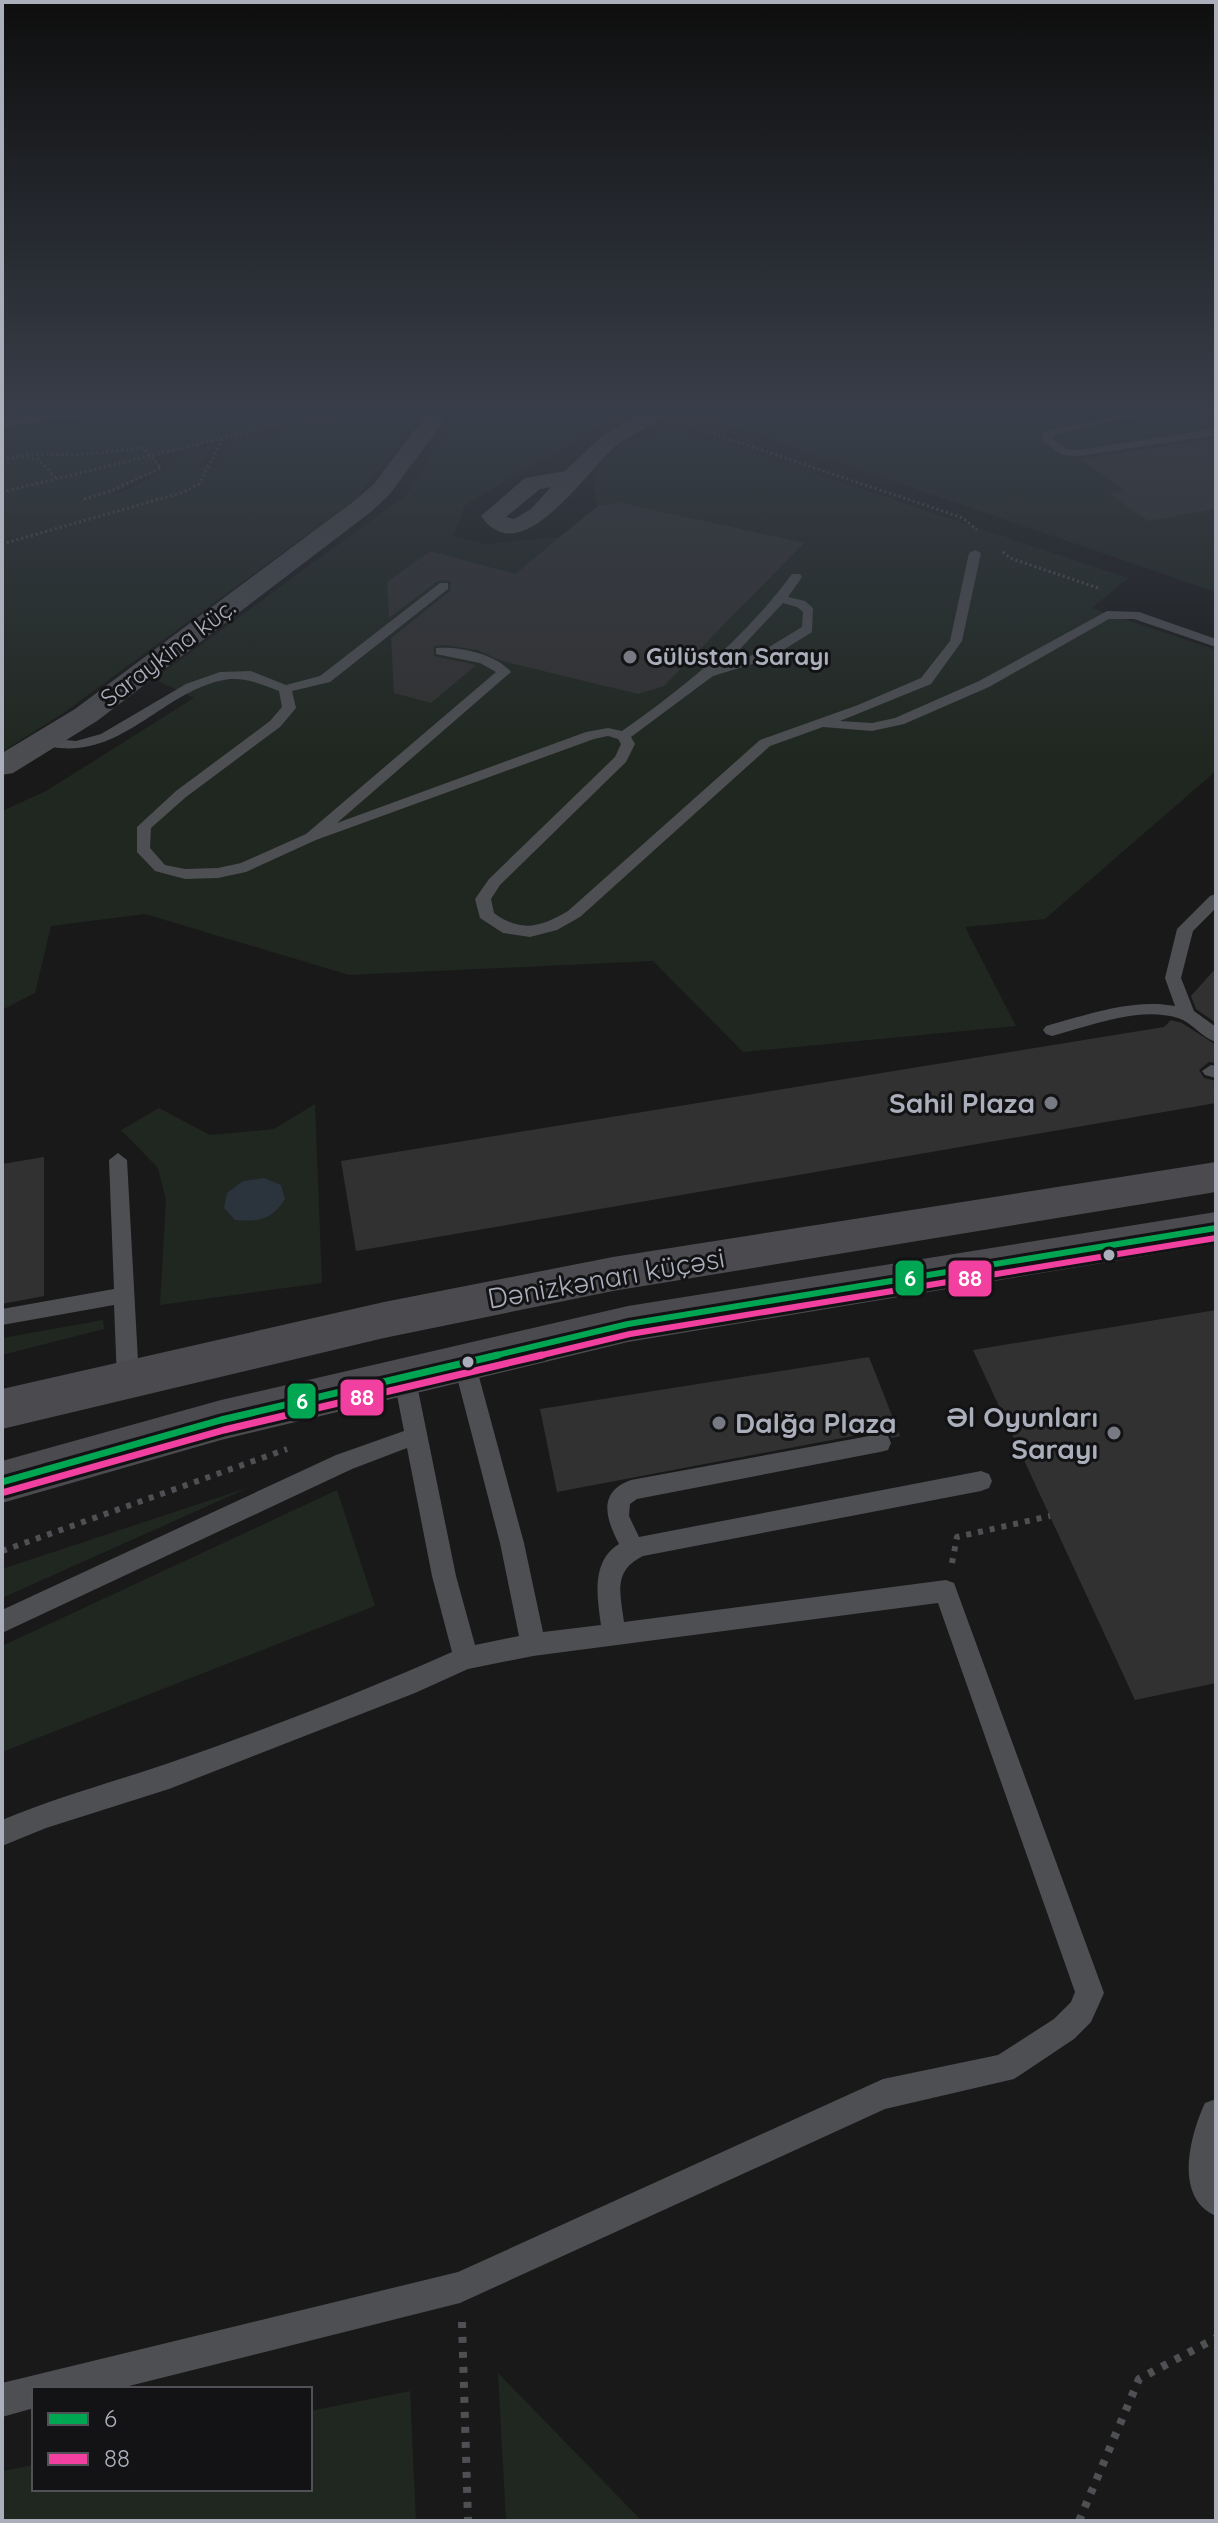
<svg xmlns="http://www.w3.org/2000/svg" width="1218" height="2523" font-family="Quicksand,sans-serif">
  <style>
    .green { fill: #1f2720 }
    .water { fill: #2b343c }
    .building { fill: #313131 }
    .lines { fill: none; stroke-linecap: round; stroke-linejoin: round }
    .path-far2 { stroke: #4f5054; stroke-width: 3; stroke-dasharray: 2 3; stroke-linecap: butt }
    .path-far1 { stroke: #4f5054; stroke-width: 6; stroke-dasharray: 5 7; stroke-linecap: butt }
    .path { stroke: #4f5054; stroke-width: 8; stroke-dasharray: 6 9; stroke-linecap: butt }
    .lane { fill: #4d4f52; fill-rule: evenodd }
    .street { fill: #4d4f52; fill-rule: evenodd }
    .secondary { fill: #4c4d51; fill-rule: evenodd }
    .highway { fill: #4b4b4f; fill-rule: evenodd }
    .bus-1-far1-casing { stroke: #131315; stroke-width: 12 }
    .bus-1-casing { stroke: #131315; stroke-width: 13 }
    .bus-2-far1-casing { stroke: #131315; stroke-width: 12 }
    .bus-2-casing { stroke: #131315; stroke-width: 13 }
    .bus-1-far1 { stroke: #00a651; stroke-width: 6 }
    .bus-1 { stroke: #00a651; stroke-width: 7 }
    .bus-2-far1 { stroke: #f240a1; stroke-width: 6 }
    .bus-2 { stroke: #f240a1; stroke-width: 7 }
    .poi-dot { fill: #777a82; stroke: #131315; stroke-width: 3 }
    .bus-dot { fill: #aaafbb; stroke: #131315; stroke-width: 3 }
    .labels { text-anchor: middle; stroke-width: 6; stroke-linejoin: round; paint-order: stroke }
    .far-street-label { font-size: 24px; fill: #aaafbb; stroke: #131315 }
    .far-poi-label { font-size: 24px; font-weight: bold; fill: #aaafbb; stroke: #131315; text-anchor: start }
    .poi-label { font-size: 28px; font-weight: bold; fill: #aaafbb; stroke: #131315; text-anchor: end }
    .street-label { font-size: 28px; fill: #aaafbb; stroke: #131315 }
    .line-badge { stroke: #131315; stroke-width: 3 }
    .badge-label { font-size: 22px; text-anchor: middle; font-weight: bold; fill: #fff }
  </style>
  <rect width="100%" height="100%" fill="#191919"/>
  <g class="green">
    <polygon points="2,409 341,409 153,457 161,468 111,495 125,491 168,469 161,461 209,449 199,467 220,467 237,442 368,409 414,409 419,417 357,498 62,714 2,752"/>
    <path d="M459,409H630L465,505L453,536L486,544L558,537L598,506C596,499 592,488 594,481C605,446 645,436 676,427L1128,578L1092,608L1216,650V771L1045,919L965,927L1016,1026L743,1052L653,961L349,975L145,914L51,926L35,993L2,1010V811L46,791L194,698L154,679L406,495Z"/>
    <polygon points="723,409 1216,409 1216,592 703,416"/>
    <polygon points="315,1104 322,1283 160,1305 166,1200 158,1168 121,1130 159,1108 210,1135 274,1129"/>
    <polygon points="103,1320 104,1329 2,1355 2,1338"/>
    <polygon points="250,1487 2,1598 2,1569"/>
    <polygon points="337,1490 375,1606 2,1752 2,1646"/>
    <polygon points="498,2373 642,2521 506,2521"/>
    <polygon points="410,2391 416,2521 2,2521 2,2471 34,2465 34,2489 310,2489 310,2411"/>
  </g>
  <path class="water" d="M264,1178L281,1185L285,1199C272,1220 259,1222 235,1220L224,1208L227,1193L243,1181Z"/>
  <g class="building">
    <polygon points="1216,438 1216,509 1148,521 1109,493 1124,490 1080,459"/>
    <polygon points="618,502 804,543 664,686 638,694 502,661 477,650 445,645 434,646 434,656 476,665 431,703 394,693 391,638 450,591 451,583 448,580 438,581 389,618 387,582 431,551 515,574 598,506"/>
    <polygon points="1216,968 1216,1023 1196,1009 1191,996"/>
    <polygon points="1171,1020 1182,1023 1216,1045 1216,1063 1209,1062 1199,1070 1204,1078 1216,1081 1216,1103 356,1251 341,1161 1164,1027"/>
    <polygon points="44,1157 44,1296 2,1304 2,1164"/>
    <polygon points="1216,1310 1216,1683 1135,1700 973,1350"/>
    <polygon points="869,1357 900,1436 892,1438 889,1433 879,1431 557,1492 540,1409"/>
  </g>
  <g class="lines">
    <g class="path-far2">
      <polyline points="690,426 963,518 977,530"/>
      <polyline points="22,457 38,459 58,480"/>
      <polyline points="2,460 31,454 73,455 143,448 161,468 108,492 84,499"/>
      <polyline points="2,492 342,409"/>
      <polyline points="2,544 181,493 199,484 222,440"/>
      <polyline points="1003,552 1010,558 1101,589"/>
    </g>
    <g class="path-far1">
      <polyline points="2,1551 287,1449"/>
      <polyline points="952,1563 957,1537 1050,1516"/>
    </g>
    <g class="path">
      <polyline points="462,2322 468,2521"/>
      <polyline points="1079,2521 1139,2379 1216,2338"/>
    </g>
    <g class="lane">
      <polygon points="108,409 136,409 2,427 2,421"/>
      <polygon points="1151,409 1170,409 1065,432 1054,435 1052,439 1068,450 1079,450 1214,429 1216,435 1079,456 1062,455 1042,440 1045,431"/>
      <path d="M975,550L981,553L962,641L931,684L840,721L872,723L895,718L979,681L1107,611L1139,612L1216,639V647L1134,619H1109L989,687L904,724L872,731L823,727L770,746L580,917L557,930L530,937L503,933L480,918L475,899L489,879L615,757L621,744L618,739L608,736L594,739L316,840L246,872L218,878L185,879L155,871L137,852V827L176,791L270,721L282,707L279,691C259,683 240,675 219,681C162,695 123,754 60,748C52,747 44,747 37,742L44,738L76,741L101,734L186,684L220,672L251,671L286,685L320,676L440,583H448V589L330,682L292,691L296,708L280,727L186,797L151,828L150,848L165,865L185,869L218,868L241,863L306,834L496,672L480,663L436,654V648C459,646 496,654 511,672L337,823L586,732L608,728L622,731C686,686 745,638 792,574H800L802,577L788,597L805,601L813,608L812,632L769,659L713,676L631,737L635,744L626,762L500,885L491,899L494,913C521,933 541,927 568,911L760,740L858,705L921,678L950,641L969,553ZM783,603L797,607L803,612L802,627L759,653L727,663Z"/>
      <path d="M1216,894V908L1193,931L1181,978L1194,1011L1216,1027V1042C1202,1038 1193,1023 1178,1018C1139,1006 1090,1026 1052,1036L1046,1034L1043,1030L1046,1026C1086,1015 1133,998 1175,1006L1165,978L1177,929L1210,896Z"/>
      <polygon points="1211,1065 1216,1066 1216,1078 1205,1075 1202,1071"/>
      <polygon points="118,1153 127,1160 139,1379 136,1385 128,1388 120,1385 117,1379 114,1305 2,1325 2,1309 114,1289 109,1160"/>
      <path d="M464,1354L471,1356L475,1362L524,1543L543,1632L601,1625C597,1597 591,1561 619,1544C606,1519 597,1492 631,1480L880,1434L888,1436L891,1443L888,1450L880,1452L637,1499L630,1504L629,1516L639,1537L981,1471L989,1474L992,1481L989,1488L981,1491L643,1556C613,1571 620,1592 624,1622L946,1580L954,1583L1104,1993L1091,2022L1074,2039L1014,2079L885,2109L460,2303L117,2389H34V2408L2,2417V2383L458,2272L883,2079L998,2055L1054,2019L1071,2002L1075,1992L938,1603L533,1656L468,1669L415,1693L169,1789L46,1828L2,1846V1820C57,1797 113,1782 169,1763C264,1730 360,1693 452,1652L432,1576L407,1448L352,1469L2,1633V1610L336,1455L404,1431L393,1375L396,1369L404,1366L412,1369L415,1375L456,1576L475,1645L519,1636L500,1543L453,1362L457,1356Z"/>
      <path d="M1216,2099V2216C1173,2198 1190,2135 1205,2103Z"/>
    </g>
    <path class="street" d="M649,409H677C669,419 634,432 619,443C588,467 522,575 481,516L525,478L565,471L603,435ZM551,487L531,509L514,519L506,517L540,489Z"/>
    <polygon class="secondary" points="431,409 453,409 389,495 372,511 97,721 13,773 2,775 2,753 75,709 354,501 373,485"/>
    <g class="highway">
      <polygon points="1216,1162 1216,1192 613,1291 384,1338 2,1429 2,1389 384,1302 613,1257"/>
      <polygon points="1216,1212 1216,1244 628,1342 221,1440 2,1503 2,1461 221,1400 628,1306"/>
    </g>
    <g class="bus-1-far1-casing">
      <polyline id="bus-1-far1" points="489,1357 628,1324 1216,1228"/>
    </g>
    <g class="bus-1-casing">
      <polyline id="bus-1" points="2,1482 221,1420 498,1355"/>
    </g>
    <g class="bus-2-far1-casing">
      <polyline id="bus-2-far1" points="534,1357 630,1334 1216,1238"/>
    </g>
    <g class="bus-2-casing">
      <polyline id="bus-2" points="5,1492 224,1430 542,1355"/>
    </g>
    <use href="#bus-1-far1" class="bus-1-far1"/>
    <use href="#bus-1" class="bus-1"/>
    <use href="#bus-2-far1" class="bus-2-far1"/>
    <use href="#bus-2" class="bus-2"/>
  </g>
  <linearGradient id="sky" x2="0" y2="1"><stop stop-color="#0e0e0e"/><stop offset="0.54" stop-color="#383e49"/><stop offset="1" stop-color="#383e49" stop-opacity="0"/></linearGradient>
  <rect width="1218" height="762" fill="url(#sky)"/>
  <g class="poi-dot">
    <circle cx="630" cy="657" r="8"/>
    <circle cx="1051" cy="1103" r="8"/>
    <circle cx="719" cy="1423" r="8"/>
    <circle cx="1114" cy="1433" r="8"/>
  </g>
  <g class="bus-dot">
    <circle cx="1109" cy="1255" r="7"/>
    <circle cx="468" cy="1362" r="7"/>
  </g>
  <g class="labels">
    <g class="far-street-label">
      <text transform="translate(168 653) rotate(-37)" y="8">Saraykina küç.</text>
    </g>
    <g class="far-poi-label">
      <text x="646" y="665">Gülüstan Sarayı</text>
    </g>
    <g class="poi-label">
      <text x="1035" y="1113">Sahil Plaza</text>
      <text x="1098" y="1427">Əl Oyunları<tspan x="1098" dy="32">Sarayı</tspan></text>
      <text x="735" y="1433" text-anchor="start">Dalğa Plaza</text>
    </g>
    <g class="street-label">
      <text transform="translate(606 1278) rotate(-10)" y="10">Dənizkənarı küçəsi</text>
    </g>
  </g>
  <g class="line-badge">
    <rect x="894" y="1259" width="31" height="38" rx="8" fill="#00a651"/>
    <rect x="947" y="1259" width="46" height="39" rx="8" fill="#f240a1"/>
    <rect x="339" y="1378" width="46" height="39" rx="8" fill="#f240a1"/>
    <rect x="286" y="1382" width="31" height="38" rx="8" fill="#00a651"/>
  </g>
  <g class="badge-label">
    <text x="910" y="1286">6</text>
    <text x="970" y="1286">88</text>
    <text x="362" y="1405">88</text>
    <text x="302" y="1409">6</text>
  </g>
  <rect width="1218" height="2523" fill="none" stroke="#aaafbb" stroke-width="8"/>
  <rect x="32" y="2387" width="280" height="104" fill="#131315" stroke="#4f5157" stroke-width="2"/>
  <rect x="48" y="2413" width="40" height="12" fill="#00a651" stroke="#4f5157" stroke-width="2"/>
  <text x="104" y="2427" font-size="24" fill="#aaafbb">6</text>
  <rect x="48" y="2453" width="40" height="12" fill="#f240a1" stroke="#4f5157" stroke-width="2"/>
  <text x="104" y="2467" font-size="24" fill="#aaafbb">88</text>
</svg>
